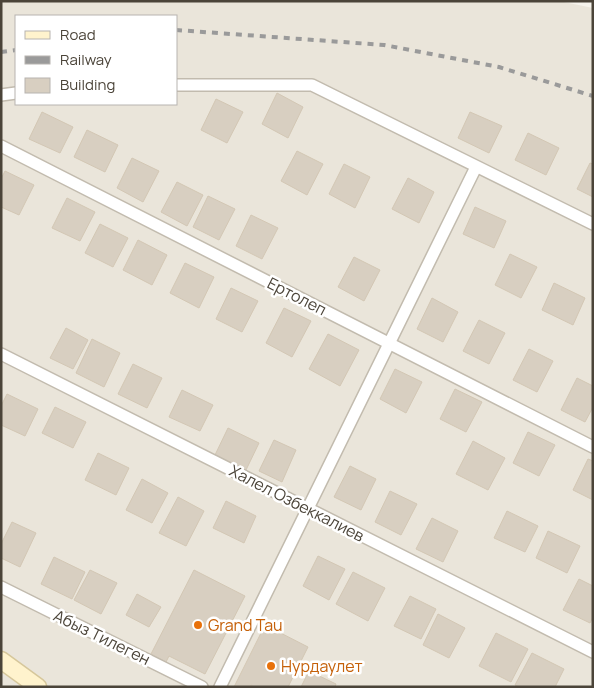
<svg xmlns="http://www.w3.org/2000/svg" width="594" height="688" font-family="Manrope,sans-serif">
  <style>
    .residential { fill: #eae5da; fill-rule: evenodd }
    .building { fill: #d8cfc1; stroke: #d3c7b4 }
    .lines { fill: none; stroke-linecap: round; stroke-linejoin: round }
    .street-casing { stroke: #c2bbae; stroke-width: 14 }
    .secondary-casing { stroke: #d6c79b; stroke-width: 19 }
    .street { stroke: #fff; stroke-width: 11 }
    .secondary { stroke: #fff3cd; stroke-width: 16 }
    .rail { stroke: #9a9a9a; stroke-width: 4; stroke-dasharray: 6 6; stroke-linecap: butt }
    .food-dot { fill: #e8710a; stroke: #fff; stroke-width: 2 }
    .labels { text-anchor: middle; stroke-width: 5; stroke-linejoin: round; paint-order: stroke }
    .street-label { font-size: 16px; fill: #4b4439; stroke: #fff }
    .food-label { font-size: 16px; fill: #c56008; stroke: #fff; text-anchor: start }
  </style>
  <rect width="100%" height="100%" fill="#f6f3ec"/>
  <path class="residential" d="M1,1H559L593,8V687H1ZM16,16H176V104H16Z"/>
  <g class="building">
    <polygon points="277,93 303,107 288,138 262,124"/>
    <polygon points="216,99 243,112 227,143 201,130"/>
    <polygon points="42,112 73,127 60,153 29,139"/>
    <polygon points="470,112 502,126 489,153 458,138"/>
    <polygon points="87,130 118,145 105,172 74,157"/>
    <polygon points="528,133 559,148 546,175 515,160"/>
    <polygon points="297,151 323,164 307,195 281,181"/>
    <polygon points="132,158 159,171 143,202 117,188"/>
    <polygon points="590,163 593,164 593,197 577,189"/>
    <polygon points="344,164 370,177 355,208 329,194"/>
    <polygon points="5,171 34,185 19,215 1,207 1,179"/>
    <polygon points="408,178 434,192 419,223 392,209"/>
    <polygon points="177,182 203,195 187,226 161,212"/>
    <polygon points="208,196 235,209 219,240 193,227"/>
    <polygon points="67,198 95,212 80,241 52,228"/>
    <polygon points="475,207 506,221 494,248 463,234"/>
    <polygon points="251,215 278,228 262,259 236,246"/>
    <polygon points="100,224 128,238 113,267 85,253"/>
    <polygon points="138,240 167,255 152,285 123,270"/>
    <polygon points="510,254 537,267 521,298 495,285"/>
    <polygon points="354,257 380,270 364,301 338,287"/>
    <polygon points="185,263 214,277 199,308 170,293"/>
    <polygon points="554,283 585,298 573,325 542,310"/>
    <polygon points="231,288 258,301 242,332 216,319"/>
    <polygon points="432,298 458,312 443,342 417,329"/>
    <polygon points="284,308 311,321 292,357 266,343"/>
    <polygon points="479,320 505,333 489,364 463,351"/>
    <polygon points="66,328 88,340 73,369 50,358"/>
    <polygon points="328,334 359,350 340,386 309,369"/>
    <polygon points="92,339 120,353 104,387 76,373"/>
    <polygon points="529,349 553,361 537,392 513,380"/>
    <polygon points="133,364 162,378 147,408 118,394"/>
    <polygon points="395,369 422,382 406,413 380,399"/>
    <polygon points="577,378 593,386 593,407 585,422 561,410"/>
    <polygon points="455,389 482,402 466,432 440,419"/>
    <polygon points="182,390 213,405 200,431 169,417"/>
    <polygon points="7,394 38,409 25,436 1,425 1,406"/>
    <polygon points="55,407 86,422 73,448 42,433"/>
    <polygon points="228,428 259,443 246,470 215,455"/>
    <polygon points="528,432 555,445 539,476 513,463"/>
    <polygon points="274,440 296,450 282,482 259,471"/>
    <polygon points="473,441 505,458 488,490 456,474"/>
    <polygon points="98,453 129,468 116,495 85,480"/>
    <polygon points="588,459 593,461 593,500 573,490"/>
    <polygon points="350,466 376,479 361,510 334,497"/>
    <polygon points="142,479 168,493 152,523 126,510"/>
    <polygon points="390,491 417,504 401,535 375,522"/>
    <polygon points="178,497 204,511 186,546 159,533"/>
    <polygon points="226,501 256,516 244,543 213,528"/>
    <polygon points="507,511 538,526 525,552 494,538"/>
    <polygon points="432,518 458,531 443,562 416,549"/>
    <polygon points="12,522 36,533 20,567 1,558 1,544"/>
    <polygon points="548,531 580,546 567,573 536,558"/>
    <polygon points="318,556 345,569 329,600 303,586"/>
    <polygon points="54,557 85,572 72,599 41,584"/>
    <polygon points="90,570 117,583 101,614 74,600"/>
    <polygon points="194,570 245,596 205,674 169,656 166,662 151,654"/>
    <polygon points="353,572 385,588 368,621 336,604"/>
    <polygon points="579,579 593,586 593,617 590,623 563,610"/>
    <polygon points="137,594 161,607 149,627 126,615"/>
    <polygon points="410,596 436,609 421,639 394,626"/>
    <polygon points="438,614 465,628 449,658 423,645"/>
    <polygon points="265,625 308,647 288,687 254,687 251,685 250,687 234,687"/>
    <polygon points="496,633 528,649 511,682 479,666"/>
    <polygon points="532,653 564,669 555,687 519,687 515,685"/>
    <polygon points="309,671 336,684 335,687 301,687"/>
  </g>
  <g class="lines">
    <g class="street-casing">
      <g id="street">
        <polyline points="176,85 312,85 593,224"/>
        <polyline points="1,95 16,93"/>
        <polyline points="1,146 593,447"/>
        <polyline points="1,354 593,652"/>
        <polyline points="1,587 202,687"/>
        <polyline points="220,687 476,167"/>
      </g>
    </g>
    <g class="secondary-casing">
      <polyline id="secondary" points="1,660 38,687"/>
    </g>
    <use href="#street" class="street"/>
    <use href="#secondary" class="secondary"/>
    <g class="rail">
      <polyline points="176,30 384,45 499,67 593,96"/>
      <polyline points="1,52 16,50"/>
    </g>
  </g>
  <g class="food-dot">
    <circle cx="198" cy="625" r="5"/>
    <circle cx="271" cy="666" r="5"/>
  </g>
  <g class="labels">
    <g class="street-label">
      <text transform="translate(297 296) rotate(27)" y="6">Ертолеп</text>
      <text transform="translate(297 503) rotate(27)" y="6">Халел Озбеккалиев</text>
      <text transform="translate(102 637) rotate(26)" y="6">Абыз Тилеген</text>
    </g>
    <g class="food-label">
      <text x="208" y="631">Grand Tau</text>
      <text x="281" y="672">Нурдаулет</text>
    </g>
  </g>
  <rect width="594" height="688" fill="none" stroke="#4b4439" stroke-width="5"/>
  <rect x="15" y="15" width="162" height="90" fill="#ffffff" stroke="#b7b4b0"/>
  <rect x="25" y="31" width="25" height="8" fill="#fff3cd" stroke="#b7b4b0"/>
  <text x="60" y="40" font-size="15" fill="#4b4439">Road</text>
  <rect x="25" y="56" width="25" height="8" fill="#9a9a9a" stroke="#b7b4b0"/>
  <text x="60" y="65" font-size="15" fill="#4b4439">Railway</text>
  <rect x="25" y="78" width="25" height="15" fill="#d8cfc1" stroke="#b7b4b0"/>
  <text x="60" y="90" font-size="15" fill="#4b4439">Building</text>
</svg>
